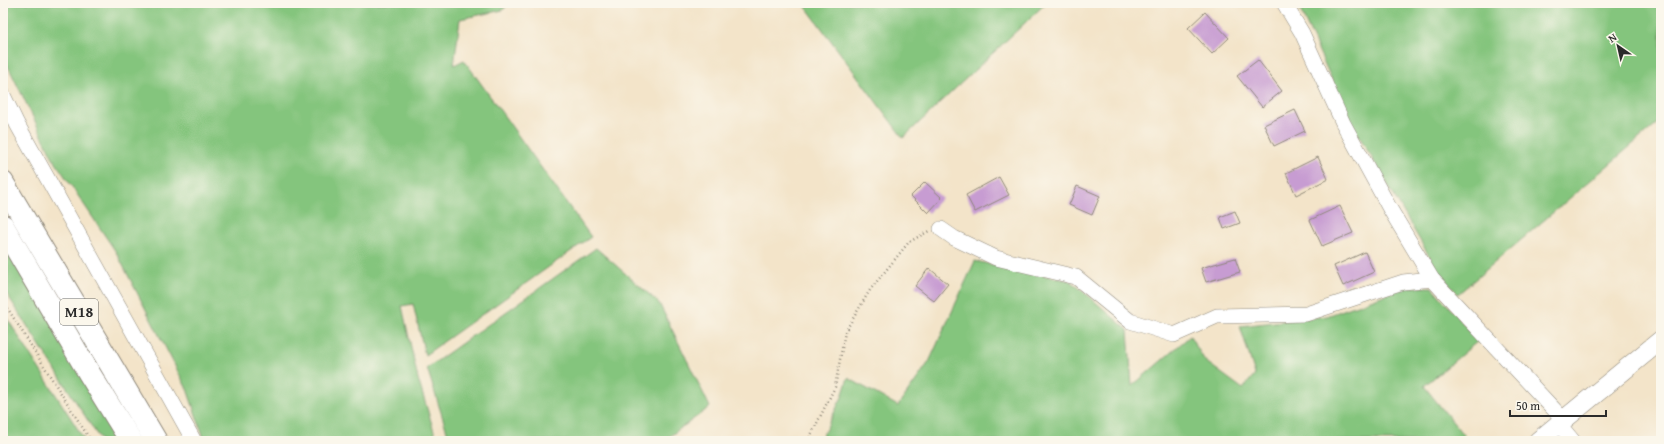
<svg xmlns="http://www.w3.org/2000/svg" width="1664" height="444" font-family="'Gentium Book Plus',serif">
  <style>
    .green { fill: #84c57d; stroke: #587854 }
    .building { fill: #c79cd2 }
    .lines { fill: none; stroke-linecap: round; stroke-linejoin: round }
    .minor-casing { stroke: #8f887a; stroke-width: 16 }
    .major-casing { stroke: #8f887a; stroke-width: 20 }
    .highway-casing { stroke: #8f887a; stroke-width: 24 }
    .path { stroke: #8f887a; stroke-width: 2.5; stroke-dasharray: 1 3; stroke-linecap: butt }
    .minor { stroke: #fff; stroke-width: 15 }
    .major { stroke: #fff; stroke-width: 19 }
    .highway { stroke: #fff; stroke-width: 22 }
    .labels { text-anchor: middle; stroke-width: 4; stroke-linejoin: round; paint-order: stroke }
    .shield { fill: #fbf7ec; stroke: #696865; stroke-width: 1 }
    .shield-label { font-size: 15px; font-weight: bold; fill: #2b2b2b }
  </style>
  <rect width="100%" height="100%" fill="#fbf7ec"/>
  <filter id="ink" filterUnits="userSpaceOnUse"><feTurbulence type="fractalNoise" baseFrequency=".025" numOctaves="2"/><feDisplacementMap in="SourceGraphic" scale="8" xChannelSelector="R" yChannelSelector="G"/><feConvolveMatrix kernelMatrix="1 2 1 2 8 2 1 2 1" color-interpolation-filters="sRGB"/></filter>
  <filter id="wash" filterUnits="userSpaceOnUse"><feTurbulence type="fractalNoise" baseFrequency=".012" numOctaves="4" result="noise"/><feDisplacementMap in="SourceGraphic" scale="16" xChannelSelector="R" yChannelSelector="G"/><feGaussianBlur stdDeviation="0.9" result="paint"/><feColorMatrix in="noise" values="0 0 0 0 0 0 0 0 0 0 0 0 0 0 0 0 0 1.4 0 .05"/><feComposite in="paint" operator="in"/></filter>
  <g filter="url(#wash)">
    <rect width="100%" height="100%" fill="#f3e4c9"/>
    <g class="green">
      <polygon points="3,3 509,3 503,10 460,19 454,65 464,60 591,237 425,355 413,304 402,306 418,379 437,441 205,441 187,389 116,252 54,160 3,56"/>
      <polygon points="803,3 1046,3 903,138"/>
      <polygon points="1297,3 1661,3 1661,120 1458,294 1439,273 1351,122"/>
      <polygon points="3,222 136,441 101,441 3,288"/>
      <polygon points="596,248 659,303 710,407 663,441 450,441 427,368"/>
      <polygon points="975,261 1071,281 1128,330 1132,386 1190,336 1205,361 1243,389 1255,374 1240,326 1327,316 1406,287 1432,287 1478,341 1424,386 1468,441 820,441 842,397 848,378 898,406 929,362"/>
      <polygon points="3,312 79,431 85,441 3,441"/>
    </g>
    <g id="blocks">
      <g class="building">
        <polygon points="1205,12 1229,38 1212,54 1188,28"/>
        <polygon points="1258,60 1282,91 1262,107 1237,76"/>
        <polygon points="1295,110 1305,131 1274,146 1264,125"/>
        <polygon points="1318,157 1328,179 1296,195 1286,173"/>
        <polygon points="999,177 1009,195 975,212 966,195"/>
        <polygon points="925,182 942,198 928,213 911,196"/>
        <polygon points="1077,186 1100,196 1092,215 1069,205"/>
        <polygon points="1340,206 1353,233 1322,246 1310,220"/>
        <polygon points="1235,211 1240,223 1224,229 1220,217"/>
        <polygon points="1365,252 1374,272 1343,286 1334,266"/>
        <polygon points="1235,258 1240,272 1206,282 1201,268"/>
        <polygon points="929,268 948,284 934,301 915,286"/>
      </g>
    </g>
  </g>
  <g filter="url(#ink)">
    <use href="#blocks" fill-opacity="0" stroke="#8f887a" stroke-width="1"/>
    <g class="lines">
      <g class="minor-casing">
        <g id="minor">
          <polyline points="1284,3 1302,33 1343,123 1390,209 1432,279 1563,419"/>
          <polyline points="3,95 17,124 194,441"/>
          <polyline points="941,229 954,238 996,258 1076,277 1130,321 1174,335 1217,316 1306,314 1403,282 1432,279"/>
          <polyline points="1558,423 1573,441"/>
        </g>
      </g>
      <g class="major-casing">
        <polyline id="major" points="1538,441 1661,340"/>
      </g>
      <g class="highway-casing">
        <g id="highway">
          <polyline points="3,183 156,441"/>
          <polyline points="3,226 89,373 131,441"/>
        </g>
      </g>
      <g class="path">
        <polyline points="3,301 91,441"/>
        <polyline points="808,441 835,387 845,332 870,290 909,242 929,231"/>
      </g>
      <use href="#minor" class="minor"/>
      <use href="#major" class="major"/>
      <use href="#highway" class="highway"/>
    </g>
  </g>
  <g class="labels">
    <rect class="shield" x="60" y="299" width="38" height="26" rx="3"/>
    <g class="shield-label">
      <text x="79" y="317">M18</text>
    </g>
  </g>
  <rect width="1664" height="444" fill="none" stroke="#fbf7ec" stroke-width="16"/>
  <g transform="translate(1618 46) rotate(326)" stroke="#fbf7ec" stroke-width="3" paint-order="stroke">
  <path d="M0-3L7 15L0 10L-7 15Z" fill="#2b2b2b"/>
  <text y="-6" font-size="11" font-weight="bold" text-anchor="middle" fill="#2b2b2b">N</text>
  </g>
  <path d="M1510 410v6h96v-6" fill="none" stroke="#2b2b2b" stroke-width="2"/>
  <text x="1516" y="410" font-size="12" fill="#2b2b2b" stroke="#fbf7ec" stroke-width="3" paint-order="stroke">50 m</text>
</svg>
